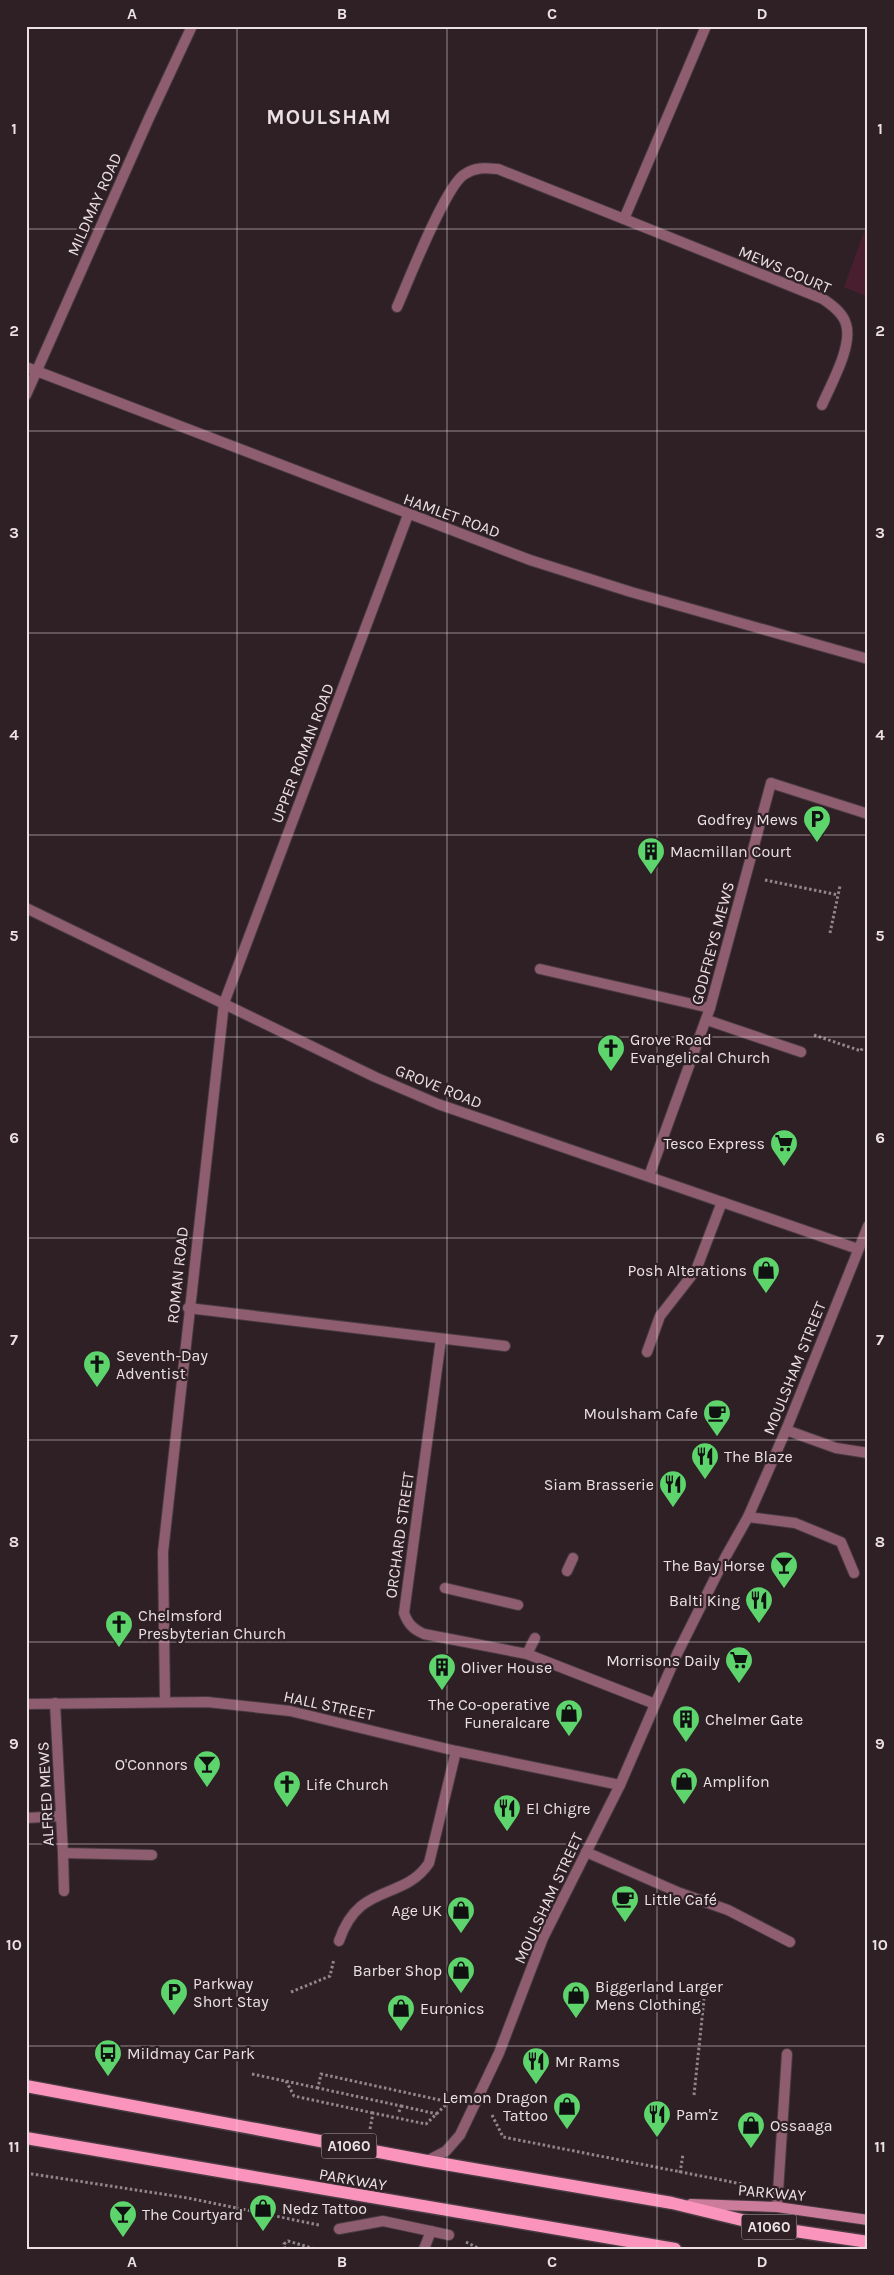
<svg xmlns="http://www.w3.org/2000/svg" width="894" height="2275" font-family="Karla,sans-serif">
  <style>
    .green { fill: #491f30 }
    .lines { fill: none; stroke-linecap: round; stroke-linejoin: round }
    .service-casing { stroke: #483b40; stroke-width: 12 }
    .pedestrian-casing { stroke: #483b40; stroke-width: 12 }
    .minor-casing { stroke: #483b40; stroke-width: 12 }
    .tertiary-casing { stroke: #483b40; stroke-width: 12 }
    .secondary-casing { stroke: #483b40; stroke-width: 12 }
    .primary-casing { stroke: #483b40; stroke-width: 15 }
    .path { stroke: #92868a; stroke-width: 3; stroke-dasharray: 2.5 2.5; stroke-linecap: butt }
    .service { stroke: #8f5d70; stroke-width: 10 }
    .pedestrian { stroke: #8f5d70; stroke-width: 10 }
    .minor { stroke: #8f5d70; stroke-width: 10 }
    .tertiary { stroke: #8f5d70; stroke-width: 10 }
    .secondary { stroke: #cc7c9b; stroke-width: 10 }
    .primary { stroke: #fb94bc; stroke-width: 12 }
    .grid { fill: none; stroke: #ebe0e4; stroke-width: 1; stroke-opacity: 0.55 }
    .labels { text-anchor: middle; stroke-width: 4.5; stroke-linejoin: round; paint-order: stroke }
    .shield { fill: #2e2025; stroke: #b2a6ab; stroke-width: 1 }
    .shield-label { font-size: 15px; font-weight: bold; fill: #ebe0e4 }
    .street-label { font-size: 16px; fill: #ebe0e4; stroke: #2e2025 }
    .poi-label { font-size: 16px; fill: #ebe0e4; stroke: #2e2025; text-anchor: start }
    .district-label { font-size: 21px; font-weight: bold; letter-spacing: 1px; fill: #ebe0e4; stroke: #2e2025 }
    .neatline { fill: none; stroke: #ebe0e4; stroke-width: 2 }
    .grid-label { font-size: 16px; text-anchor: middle; font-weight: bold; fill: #ebe0e4 }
  </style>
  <rect width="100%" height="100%" fill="#2e2025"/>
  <polygon class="green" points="868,221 868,297 844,287"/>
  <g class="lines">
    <g class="service-casing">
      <g id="service">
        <polyline points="771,783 868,814"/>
        <polyline points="540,969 710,1008"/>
        <polyline points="707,1020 801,1052"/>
        <polyline points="647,1352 660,1316 696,1270 722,1202"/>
        <polyline points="748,1517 795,1523 841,1542 854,1573"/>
        <polyline points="567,1571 573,1558"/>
        <polyline points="445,1588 518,1605"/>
        <polyline points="527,1654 535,1638"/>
        <polyline points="26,1818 61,1816"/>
        <polyline points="586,1852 680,1893 728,1910 790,1942"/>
        <polyline points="63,1853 64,1891"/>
        <path d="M339,1941C359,1881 403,1902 429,1863L456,1751"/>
        <polyline points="777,2207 787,2054"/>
      </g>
    </g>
    <g class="pedestrian-casing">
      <g id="pedestrian">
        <polyline points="339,2229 383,2221 449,2235"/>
        <polyline points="424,2249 431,2231"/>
      </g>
    </g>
    <g class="minor-casing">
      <g id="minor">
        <path d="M706,26L624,219L823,299C832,305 843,313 846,324C853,346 831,384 822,405"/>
        <path d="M397,307C408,282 446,184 465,174C476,167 485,168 498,169L624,219"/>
        <polyline points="26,367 530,560 631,592 868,659"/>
        <polyline points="26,395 149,118 192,26"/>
        <polyline points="26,908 375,1077 438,1104 858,1249"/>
        <polyline points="649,1176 710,1008 771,783"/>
        <polyline points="188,1308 505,1346"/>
        <path d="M441,1339L404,1613C408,1624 413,1629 424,1634L527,1654L655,1704"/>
        <polyline points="786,1430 836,1448 868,1453"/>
        <polyline points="165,1701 163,1552 224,1003 408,515"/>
        <polyline points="55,1703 63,1853 152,1855"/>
        <polyline points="26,1704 207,1702 290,1711 456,1751 620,1785"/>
      </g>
    </g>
    <g class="tertiary-casing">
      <polyline id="tertiary" points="427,2161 446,2151 460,2135 499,2053 543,1938 620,1785 677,1654 726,1556 748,1517 786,1430 868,1226"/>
    </g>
    <g class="secondary-casing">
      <polyline id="secondary" points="691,2204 777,2207 868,2220"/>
    </g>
    <g class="primary-casing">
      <g id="primary">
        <polyline points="26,2086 427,2161 672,2203 775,2228 868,2242"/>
        <polyline points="26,2138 675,2249"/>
      </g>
    </g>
    <g class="path">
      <polyline points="765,880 838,895"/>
      <polyline points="830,933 840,886"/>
      <polyline points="814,1035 861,1051 863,1046"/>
      <polyline points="291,1992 330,1976 334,1959"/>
      <polyline points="252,2074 318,2088"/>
      <polyline points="286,2081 294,2096 373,2113"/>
      <polyline points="694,2095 704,1999"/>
      <polyline points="401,2106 437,2114"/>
      <polyline points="399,2112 401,2106 318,2088 321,2074 449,2102"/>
      <polyline points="492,2115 503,2137 742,2184"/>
      <polyline points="370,2129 373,2113 426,2124 454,2097"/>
      <polyline points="26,2173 188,2198 319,2225"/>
      <polyline points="680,2173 683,2154"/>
      <polyline points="466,2242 480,2249"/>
      <polyline points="285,2249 284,2244 288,2241 315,2249"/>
    </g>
    <use href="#service" class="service"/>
    <use href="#pedestrian" class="pedestrian"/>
    <use href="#minor" class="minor"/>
    <use href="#tertiary" class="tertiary"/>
    <use href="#secondary" class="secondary"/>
    <use href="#primary" class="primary"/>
  </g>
  <path class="grid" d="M237,26V2249M447,26V2249M657,26V2249M26,229H868M26,431H868M26,633H868M26,835H868M26,1037H868M26,1238H868M26,1440H868M26,1642H868M26,1844H868M26,2046H868"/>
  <defs>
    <g id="parking-pin" transform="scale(1.4375)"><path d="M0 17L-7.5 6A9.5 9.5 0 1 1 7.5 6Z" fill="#5ed56c" stroke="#2e2025"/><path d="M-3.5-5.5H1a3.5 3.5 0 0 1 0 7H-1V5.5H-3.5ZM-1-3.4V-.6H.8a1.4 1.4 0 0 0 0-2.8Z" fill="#111"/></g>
    <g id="building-pin" transform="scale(1.4375)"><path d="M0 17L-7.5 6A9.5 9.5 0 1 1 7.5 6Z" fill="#5ed56c" stroke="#2e2025"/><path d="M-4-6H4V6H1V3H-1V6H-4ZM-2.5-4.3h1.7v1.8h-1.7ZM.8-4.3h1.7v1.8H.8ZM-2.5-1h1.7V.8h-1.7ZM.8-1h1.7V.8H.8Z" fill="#111"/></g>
    <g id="church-pin" transform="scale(1.4375)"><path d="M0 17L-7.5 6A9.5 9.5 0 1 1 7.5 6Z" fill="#5ed56c" stroke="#2e2025"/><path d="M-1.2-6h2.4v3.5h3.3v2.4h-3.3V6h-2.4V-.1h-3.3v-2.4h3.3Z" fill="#111"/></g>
    <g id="supermarket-pin" transform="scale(1.4375)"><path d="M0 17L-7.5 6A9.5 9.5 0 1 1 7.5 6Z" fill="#5ed56c" stroke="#2e2025"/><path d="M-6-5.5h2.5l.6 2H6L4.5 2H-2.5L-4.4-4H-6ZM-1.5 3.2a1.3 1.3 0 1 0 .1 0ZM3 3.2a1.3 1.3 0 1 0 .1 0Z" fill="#111"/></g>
    <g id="shop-pin" transform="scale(1.4375)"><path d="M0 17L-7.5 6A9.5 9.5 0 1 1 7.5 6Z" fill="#5ed56c" stroke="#2e2025"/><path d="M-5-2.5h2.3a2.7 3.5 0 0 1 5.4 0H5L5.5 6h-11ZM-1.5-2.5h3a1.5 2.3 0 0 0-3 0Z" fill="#111"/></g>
    <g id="cafe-pin" transform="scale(1.4375)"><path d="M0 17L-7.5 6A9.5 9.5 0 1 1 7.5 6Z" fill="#5ed56c" stroke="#2e2025"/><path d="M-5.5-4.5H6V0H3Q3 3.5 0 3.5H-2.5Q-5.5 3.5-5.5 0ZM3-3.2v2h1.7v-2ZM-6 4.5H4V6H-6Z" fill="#111"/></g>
    <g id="restaurant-pin" transform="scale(1.4375)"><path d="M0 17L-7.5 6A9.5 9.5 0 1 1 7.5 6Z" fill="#5ed56c" stroke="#2e2025"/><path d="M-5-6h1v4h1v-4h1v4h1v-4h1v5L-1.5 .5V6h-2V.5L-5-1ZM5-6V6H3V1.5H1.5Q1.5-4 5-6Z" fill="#111"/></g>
    <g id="bar-pin" transform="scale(1.4375)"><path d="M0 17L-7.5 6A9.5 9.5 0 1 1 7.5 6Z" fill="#5ed56c" stroke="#2e2025"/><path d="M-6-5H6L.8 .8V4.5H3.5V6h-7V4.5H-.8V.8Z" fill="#111"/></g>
    <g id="bus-pin" transform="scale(1.4375)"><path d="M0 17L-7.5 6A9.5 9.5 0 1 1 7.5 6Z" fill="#5ed56c" stroke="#2e2025"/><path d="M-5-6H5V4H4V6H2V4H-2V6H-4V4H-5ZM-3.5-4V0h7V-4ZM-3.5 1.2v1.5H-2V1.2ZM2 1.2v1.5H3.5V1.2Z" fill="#111"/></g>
  </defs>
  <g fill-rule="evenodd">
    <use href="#parking-pin" x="817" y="819"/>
    <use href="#building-pin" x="651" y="851"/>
    <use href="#church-pin" x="611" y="1048"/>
    <use href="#supermarket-pin" x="784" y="1143"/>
    <use href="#shop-pin" x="766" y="1270"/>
    <use href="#church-pin" x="97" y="1364"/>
    <use href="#cafe-pin" x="717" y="1413"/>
    <use href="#restaurant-pin" x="705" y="1456"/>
    <use href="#restaurant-pin" x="673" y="1484"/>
    <use href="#bar-pin" x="784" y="1565"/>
    <use href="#restaurant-pin" x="759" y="1600"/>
    <use href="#church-pin" x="119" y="1624"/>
    <use href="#supermarket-pin" x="739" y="1660"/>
    <use href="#building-pin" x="442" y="1667"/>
    <use href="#shop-pin" x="569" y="1713"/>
    <use href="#building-pin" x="686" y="1719"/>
    <use href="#bar-pin" x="207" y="1764"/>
    <use href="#shop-pin" x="684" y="1781"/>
    <use href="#church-pin" x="287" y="1784"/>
    <use href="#restaurant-pin" x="507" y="1808"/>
    <use href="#cafe-pin" x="625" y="1899"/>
    <use href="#shop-pin" x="461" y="1910"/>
    <use href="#shop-pin" x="461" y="1970"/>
    <use href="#parking-pin" x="174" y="1992"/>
    <use href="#shop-pin" x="576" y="1995"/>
    <use href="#shop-pin" x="401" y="2008"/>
    <use href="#bus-pin" x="108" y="2053"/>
    <use href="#restaurant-pin" x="536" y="2061"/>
    <use href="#shop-pin" x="567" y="2106"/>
    <use href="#restaurant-pin" x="657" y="2114"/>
    <use href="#shop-pin" x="751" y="2125"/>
    <use href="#shop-pin" x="263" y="2208"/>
    <use href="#bar-pin" x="123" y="2214"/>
  </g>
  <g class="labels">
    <g class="shield">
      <rect x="321.5" y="2133.5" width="55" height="25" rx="4"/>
      <rect x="741.5" y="2214.5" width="55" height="25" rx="4"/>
    </g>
    <g class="shield-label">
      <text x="349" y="2151">A1060</text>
      <text x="769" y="2232">A1060</text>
    </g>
    <g class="street-label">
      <text transform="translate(94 204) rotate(-66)" y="6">MILDMAY ROAD</text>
      <text transform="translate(785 269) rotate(23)" y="6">MEWS COURT</text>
      <text transform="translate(452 515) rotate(20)" y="6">HAMLET ROAD</text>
      <text transform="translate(302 753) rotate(-69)" y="6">UPPER ROMAN ROAD</text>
      <text transform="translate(712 943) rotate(-75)" y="6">GODFREYS MEWS</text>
      <text transform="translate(439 1086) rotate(22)" y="6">GROVE ROAD</text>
      <text transform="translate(177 1275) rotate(-84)" y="6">ROMAN ROAD</text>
      <text transform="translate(794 1368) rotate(-68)" y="6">MOULSHAM STREET</text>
      <text transform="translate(399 1535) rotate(-82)" y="6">ORCHARD STREET</text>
      <text transform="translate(329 1705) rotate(12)" y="6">HALL STREET</text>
      <text transform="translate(45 1794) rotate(-93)" y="6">ALFRED MEWS</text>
      <text transform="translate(548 1898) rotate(-65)" y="6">MOULSHAM STREET</text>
      <text transform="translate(353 2179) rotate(10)" y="6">PARKWAY</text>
      <text transform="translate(772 2192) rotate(5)" y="6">PARKWAY</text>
    </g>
    <g class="poi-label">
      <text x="798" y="825" text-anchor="end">Godfrey Mews</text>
      <text x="670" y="857">Macmillan Court</text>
      <text x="630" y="1045">Grove Road<tspan x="630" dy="18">Evangelical Church</tspan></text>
      <text x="765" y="1149" text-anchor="end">Tesco Express</text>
      <text x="747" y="1276" text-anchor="end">Posh Alterations</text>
      <text x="116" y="1361">Seventh-Day<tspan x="116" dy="18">Adventist</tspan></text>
      <text x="698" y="1419" text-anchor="end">Moulsham Cafe</text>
      <text x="724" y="1462">The Blaze</text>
      <text x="654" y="1490" text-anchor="end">Siam Brasserie</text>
      <text x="765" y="1571" text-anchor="end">The Bay Horse</text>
      <text x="740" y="1606" text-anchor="end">Balti King</text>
      <text x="138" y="1621">Chelmsford<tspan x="138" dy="18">Presbyterian Church</tspan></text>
      <text x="720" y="1666" text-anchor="end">Morrisons Daily</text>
      <text x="461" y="1673">Oliver House</text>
      <text x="550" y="1710" text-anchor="end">The Co-operative<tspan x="550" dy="18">Funeralcare</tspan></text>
      <text x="705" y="1725">Chelmer Gate</text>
      <text x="188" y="1770" text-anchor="end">O'Connors</text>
      <text x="703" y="1787">Amplifon</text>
      <text x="306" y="1790">Life Church</text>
      <text x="526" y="1814">El Chigre</text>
      <text x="644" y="1905">Little Café</text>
      <text x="442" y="1916" text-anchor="end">Age UK</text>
      <text x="442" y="1976" text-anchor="end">Barber Shop</text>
      <text x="193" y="1989">Parkway<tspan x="193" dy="18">Short Stay</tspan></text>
      <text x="595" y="1992">Biggerland Larger<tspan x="595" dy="18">Mens Clothing</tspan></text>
      <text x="420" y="2014">Euronics</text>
      <text x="127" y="2059">Mildmay Car Park</text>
      <text x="555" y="2067">Mr Rams</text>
      <text x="548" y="2103" text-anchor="end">Lemon Dragon<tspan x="548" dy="18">Tattoo</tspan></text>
      <text x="676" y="2120">Pam'z</text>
      <text x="770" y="2131">Ossaaga</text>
      <text x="282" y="2214">Nedz Tattoo</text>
      <text x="142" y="2220">The Courtyard</text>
    </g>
    <g class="district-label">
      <text x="329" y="124">MOULSHAM</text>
    </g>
  </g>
  <rect width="894" height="2275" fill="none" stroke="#2e2025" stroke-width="55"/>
  <rect x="28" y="28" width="838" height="2220" class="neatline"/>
  <g class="grid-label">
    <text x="132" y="19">A</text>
    <text x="342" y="19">B</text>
    <text x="552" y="19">C</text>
    <text x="762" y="19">D</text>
    <text x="14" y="134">1</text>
    <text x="880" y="134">1</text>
    <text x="14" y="336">2</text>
    <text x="880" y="336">2</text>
    <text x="14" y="538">3</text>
    <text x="880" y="538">3</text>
    <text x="14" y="740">4</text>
    <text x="880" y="740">4</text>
    <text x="14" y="941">5</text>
    <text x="880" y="941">5</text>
    <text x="14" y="1143">6</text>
    <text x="880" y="1143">6</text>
    <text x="14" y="1345">7</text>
    <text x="880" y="1345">7</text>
    <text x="14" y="1547">8</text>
    <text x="880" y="1547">8</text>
    <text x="14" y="1749">9</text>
    <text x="880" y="1749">9</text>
    <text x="14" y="1950">10</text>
    <text x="880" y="1950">10</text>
    <text x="14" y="2152">11</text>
    <text x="880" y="2152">11</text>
    <text x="132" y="2267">A</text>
    <text x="342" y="2267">B</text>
    <text x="552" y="2267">C</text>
    <text x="762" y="2267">D</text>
  </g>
</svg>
